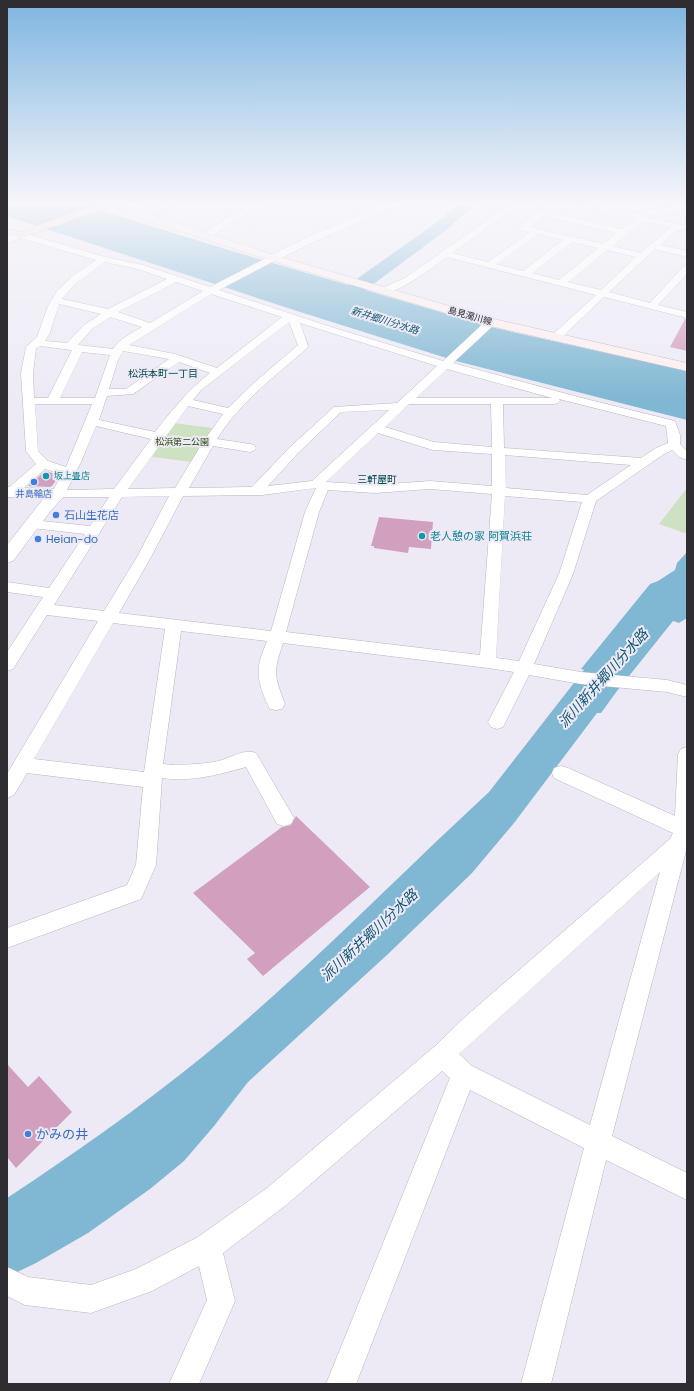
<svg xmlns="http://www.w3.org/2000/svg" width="694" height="1391" font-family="Poppins,'Noto Sans JP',sans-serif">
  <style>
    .green { fill: #cee1c3 }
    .water { fill: #80b7d3 }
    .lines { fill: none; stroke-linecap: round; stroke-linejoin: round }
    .river { fill: #80b7d3; fill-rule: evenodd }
    .building { fill: #d1a0bf }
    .minor-casing { stroke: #b9b6c0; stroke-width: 1 }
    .tertiary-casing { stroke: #b9b6c0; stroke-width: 1 }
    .secondary-casing { stroke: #b9b6c0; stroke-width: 1 }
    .primary-casing { stroke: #b29296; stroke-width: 1 }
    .minor { fill: #fff; fill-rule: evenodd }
    .tertiary { fill: #fff; fill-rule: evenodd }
    .secondary { fill: #fdeff0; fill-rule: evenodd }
    .primary { fill: #fbdfe1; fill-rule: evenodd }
    .culture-dot { fill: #0f9aa8; stroke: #edeaf5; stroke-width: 1.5 }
    .shop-dot { fill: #3f7fe0; stroke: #edeaf5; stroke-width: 1.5 }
    .labels { text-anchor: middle; stroke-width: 4; stroke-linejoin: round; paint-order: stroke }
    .far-street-label { font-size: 9px; fill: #2f2d31; stroke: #edeaf5 }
    .far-park-label { font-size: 9px; fill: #214300; stroke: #edeaf5 }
    .far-culture-label { font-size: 9px; fill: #0d838f; stroke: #edeaf5; text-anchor: start }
    .far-shop-label { font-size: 9px; fill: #366cbe; stroke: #edeaf5 }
    .far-water-label { font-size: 10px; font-style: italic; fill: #0e5672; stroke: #edeaf5 }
    .far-neighbourhood-label { font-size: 10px; fill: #08494e; stroke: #edeaf5 }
    .shop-label { font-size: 11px; fill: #366cbe; stroke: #edeaf5; text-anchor: start }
    .culture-label { font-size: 11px; fill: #0d838f; stroke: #edeaf5; text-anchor: start }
    .near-shop-label { font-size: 13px; fill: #366cbe; stroke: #edeaf5; text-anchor: start }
    .near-water-label { font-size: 14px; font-style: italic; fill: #0e5672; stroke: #edeaf5 }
  </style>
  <rect width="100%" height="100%" fill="#edeaf5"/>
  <g class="green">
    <polygon points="174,423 212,428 192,462 152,457 165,434"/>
    <polygon points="687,488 687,534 659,524"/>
  </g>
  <g class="water">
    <polygon points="7,204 80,204 222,248 495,328 687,371 687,420 456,361 297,311 7,216"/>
    <path d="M687,552V618L679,623L673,621L617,691L601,713H597L514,823L472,873L387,955L248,1082L214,1126L184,1161L150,1189L88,1233L36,1263L7,1277V1198C74,1154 139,1108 201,1058C291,985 373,901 457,822L489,792L584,670L581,669L650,584L658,581L675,570L677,563Z"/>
  </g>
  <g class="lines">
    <polygon class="river" points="459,204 476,204 445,231 341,308 334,310 327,308 325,304 327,300 433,225"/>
  </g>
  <g class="building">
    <polygon points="685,319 687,319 687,351 670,347"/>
    <polygon points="45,471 60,475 52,486 50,487 28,486"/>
    <polygon points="379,517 433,522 431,549 409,547 408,553 374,548 374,546 371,546"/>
    <polygon points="296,816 370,887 263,976 247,959 255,953 193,893 282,827 291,825"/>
    <polygon points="7,1064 28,1087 39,1076 72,1112 16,1168 7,1157"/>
  </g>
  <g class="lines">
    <g class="minor-casing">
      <g id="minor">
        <polygon points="249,204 259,204 209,238 203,238 202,236 203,234"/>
        <polygon points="366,204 379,204 389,209 385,211"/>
        <path d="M510,204H520L452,253L488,262L530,232L519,230L518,228L548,204H558L548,212L622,229L635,219L576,204H593L634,214L638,212L687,205V209L643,216L682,225L687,223V229L676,231L660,245L687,251V257L655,249L609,292L650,303L684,266L687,265V274L658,305L687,312V318L604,297L560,339H552L551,337L552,335L596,295L447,257C434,266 395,297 380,293L378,291L380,289L405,278ZM543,216L617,233L603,244L529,227ZM643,221L671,227L641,253L612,246ZM538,234L563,240L523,271L496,264ZM572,242L598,248L559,280L532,273ZM607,250L636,257L601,290L568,282Z"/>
        <path d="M20,232L105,257L143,265L210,287L270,256H276L278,258L276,260L219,290L331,327L443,361L487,320H495L496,322L495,324L453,363L582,398L675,421L680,435V444L687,451V460L679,457L672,450L664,454L596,501L573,574L534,664L581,672L667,680L687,685V697L667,692L581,684L529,675L503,727L497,729L491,727L488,722L514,672L488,668L283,643C273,673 274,675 285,704L282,709L276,710L270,709C263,696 257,680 259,666C260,658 264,649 267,641L181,631L163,764C180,766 197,764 214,762C228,760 243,748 256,753L294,818L291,824L284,826L277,824L246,767C218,775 191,782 162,778L156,865L141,899L7,948V928L127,885L136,865L143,787L27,773L14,795L7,798V774L98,621L47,615L13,669L7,671V652L43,597L7,592V582L49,588L85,534L32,528L27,527L25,524L27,521L32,520L90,526L109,497H53L51,494L62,474L45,469L16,495H7V489L36,464L26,451L21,373L26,347L37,337L48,306L57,291L74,275L96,260L17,237L16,235L17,233ZM105,262L138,269L167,279L108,309L62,299L75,284ZM176,282L203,291L150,323L118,312ZM211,294L282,317L217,368L175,354L129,345ZM59,304L101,314L84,325L67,343L45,341L50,333ZM110,317L142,327C132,333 119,339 113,349L78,345L92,329ZM289,322L298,345L256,381L228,408L193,400L201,390ZM300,323L437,366L397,403L334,407L290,447L252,487L189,488L213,446L250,452L254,451L256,448L254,445L250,444L217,439C239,403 274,377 307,348L308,346ZM40,346L72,350L48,398H34L33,373L36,348ZM123,351L169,359L126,389H109L118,360ZM82,352L110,355L95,398H60ZM179,362L210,373C188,390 172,410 155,432L99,420L107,396L133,394ZM447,369L552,398H416ZM559,399L666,426L668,443L656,448L641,458L504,448L503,404H554L558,403L560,401ZM35,404H92L66,467L48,461L38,451ZM409,404H491L492,447L434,442L385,427ZM188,406L223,414L203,442L175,488L128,489ZM389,410L312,481L268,486L298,453L341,412ZM96,426L151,439L114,489L67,490L81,462ZM378,433L433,450L492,454V486L430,481L375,485L326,482ZM505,455L631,465L587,495L506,488ZM316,488L305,512L271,631L119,613L151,557L183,496L262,495ZM430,489L492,494L480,655L286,632L319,512L328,490L375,493ZM169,496L137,557L104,611L54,605L122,497ZM505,496L582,502L559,574L519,661L496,658ZM113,623L165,629L144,772L34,759Z"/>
        <path d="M687,747V847L612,1136L687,1173V1200L606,1160L551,1384H521L584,1148L470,1090L356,1384H326L450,1078L442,1071L285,1206L223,1253L235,1301L199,1384H169L207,1300L199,1266L152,1291L91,1313L25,1305L7,1296V1267L28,1277L91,1285L136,1269L198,1237L267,1188L434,1047L465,1017L670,839L673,833L554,778L552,773L554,768L561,766L568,768L675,816L678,754L681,749ZM660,872L590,1125L472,1066L459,1054Z"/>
      </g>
    </g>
    <g class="tertiary-casing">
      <g id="tertiary">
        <polygon points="108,204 123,204 148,214 149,216 144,219 140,218"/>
        <polygon points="386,204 400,204 307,245 277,260 269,260 267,258 269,256 314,234"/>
        <polygon points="20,232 24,233 25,235 24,237 7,243 7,236"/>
        <polygon points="7,487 58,489 64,491 66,494 49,513 13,561 7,563 7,545 44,498 7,497"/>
      </g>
    </g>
    <g class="secondary-casing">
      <polygon id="secondary" points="158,204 172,204 153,215 277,256 494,319 687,363 687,371 486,325 269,260 140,218 139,216"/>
    </g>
    <g class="primary-casing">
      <polygon id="primary" points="97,204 113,204 112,206 24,237 20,238 7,235 7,229 19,232"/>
    </g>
    <use href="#minor" class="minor"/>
    <use href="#tertiary" class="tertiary"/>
    <use href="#secondary" class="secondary"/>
    <use href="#primary" class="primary"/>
  </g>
  <linearGradient id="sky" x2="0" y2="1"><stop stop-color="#7eb5e0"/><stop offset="0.51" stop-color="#f7f6fa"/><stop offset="1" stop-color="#f7f6fa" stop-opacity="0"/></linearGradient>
  <rect width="694" height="399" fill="url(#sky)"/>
  <g class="culture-dot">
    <circle cx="46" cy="476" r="4"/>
    <circle cx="422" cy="536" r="4"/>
  </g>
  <g class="shop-dot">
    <circle cx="34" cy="482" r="4"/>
    <circle cx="56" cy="515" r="4"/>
    <circle cx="38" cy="539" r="4"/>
    <circle cx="28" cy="1134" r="4"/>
  </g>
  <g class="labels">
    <g class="far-street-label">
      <text transform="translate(470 316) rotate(16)" y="3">島見濁川線</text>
    </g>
    <g class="far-park-label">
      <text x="182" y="445">松浜第二公園</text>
    </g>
    <g class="far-culture-label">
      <text x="54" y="479">坂上畳店</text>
    </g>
    <g class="far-shop-label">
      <text x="34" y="497">井島輪店</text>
    </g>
    <g class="far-water-label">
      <text transform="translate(385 320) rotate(17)" y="4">新井郷川分水路</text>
    </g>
    <g class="far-neighbourhood-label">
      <text x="163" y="377">松浜本町一丁目</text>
      <text x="377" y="483">三軒屋町</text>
    </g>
    <g class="shop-label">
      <text x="64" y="519">石山生花店</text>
      <text x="46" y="543">Heian-do</text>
    </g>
    <g class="culture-label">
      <text x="430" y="540">老人憩の家 阿賀浜荘</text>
    </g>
    <g class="near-shop-label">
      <text x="36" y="1139">かみの井</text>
    </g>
    <g class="near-water-label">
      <text transform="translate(603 678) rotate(-48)" y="5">派川新井郷川分水路</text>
      <text transform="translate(369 935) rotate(-43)" y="5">派川新井郷川分水路</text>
    </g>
  </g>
  <rect width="694" height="1391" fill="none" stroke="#2f2d31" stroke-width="16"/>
</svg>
